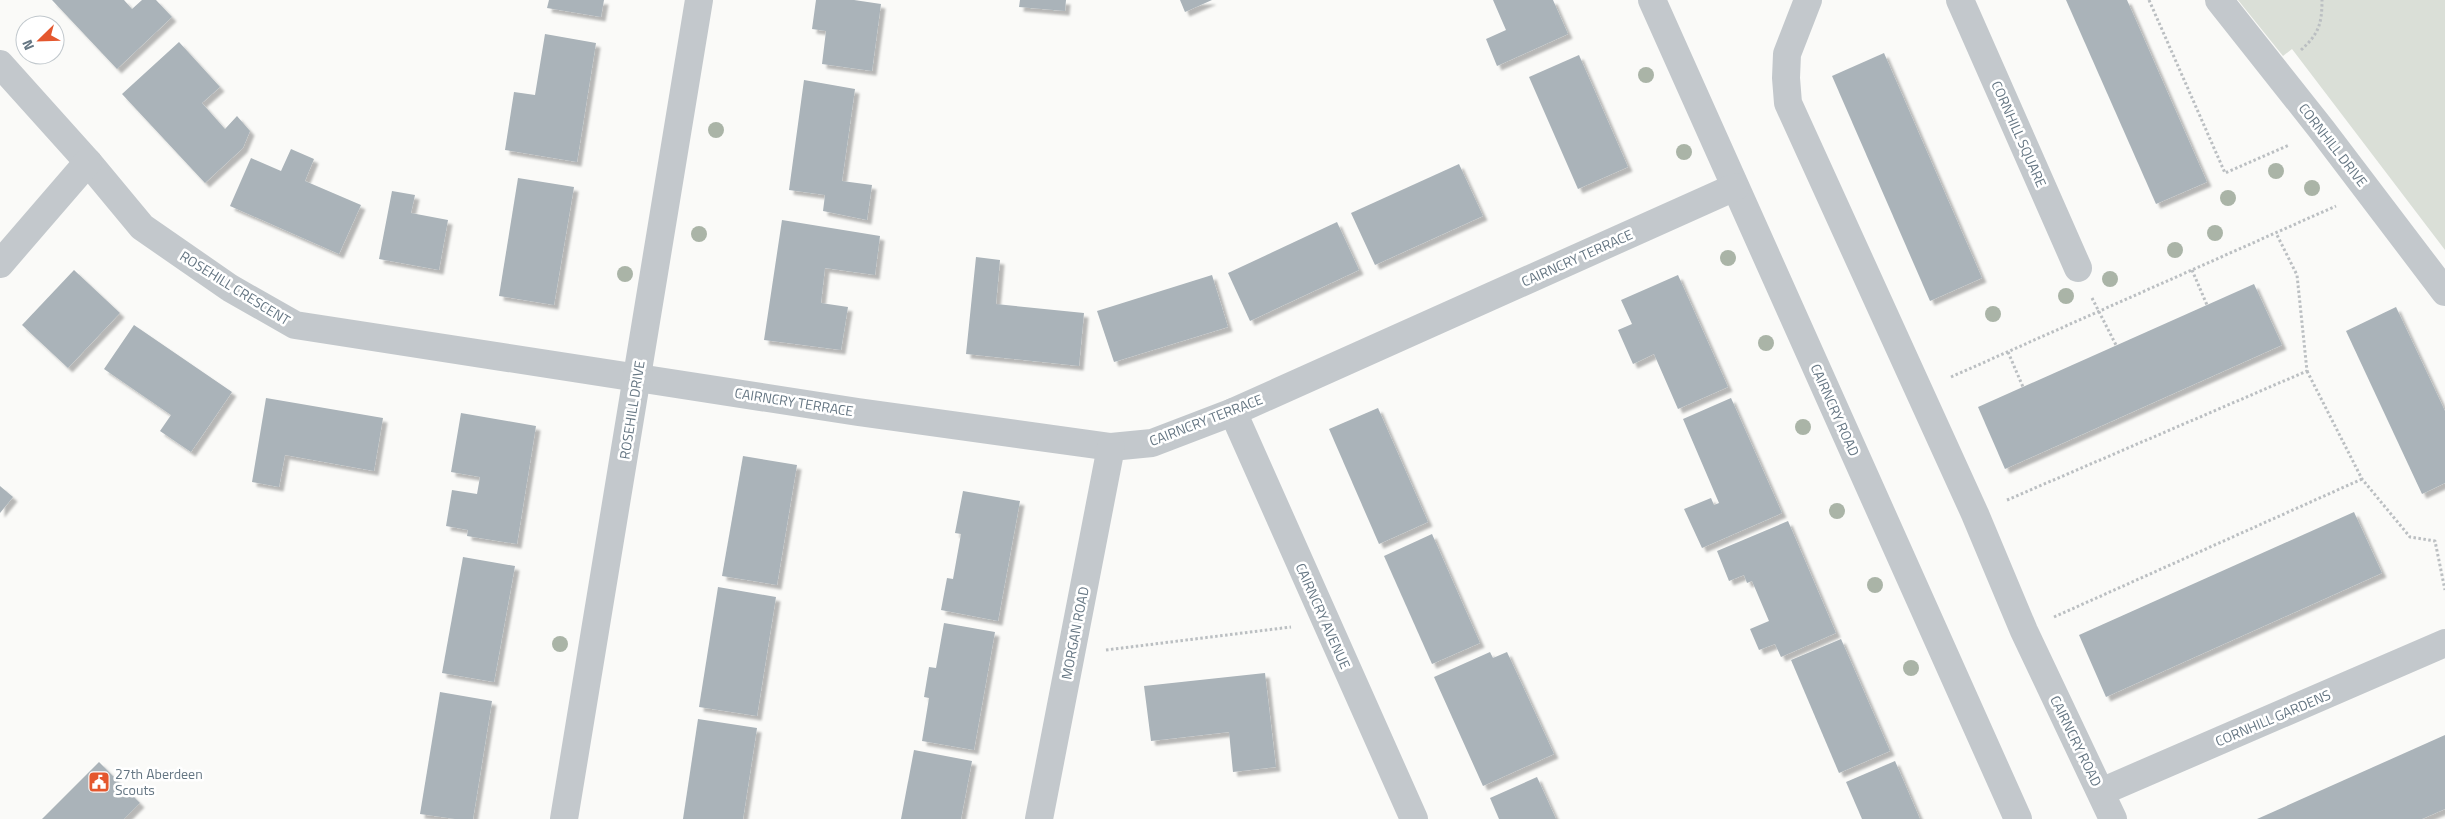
<svg xmlns="http://www.w3.org/2000/svg" width="2445" height="819" font-family="'Titillium Web',sans-serif">
  <style>
    .green { fill: #dadfd7 }
    .building { fill: #aab3b9; filter: url(#shadow) }
    .lines { fill: none; stroke-linecap: round; stroke-linejoin: round }
    .path { stroke: #bbbfc2; stroke-width: 3; stroke-dasharray: 2.5 2.5; stroke-linecap: butt }
    .minor { stroke: #c3c8cc; stroke-width: 28 }
    .tree { fill: #aab4a7 }
    .labels { text-anchor: middle; stroke-width: 5; stroke-linejoin: round; paint-order: stroke }
    .street-label { font-size: 14px; fill: #657683; stroke: #fff }
    .poi-label { font-size: 14px; fill: #657683; stroke: #fff; text-anchor: start }
  </style>
  <defs>
    <filter id="shadow"><feDropShadow dx="4.5" dy="4.5" stdDeviation="1" flood-color="#0004"/></filter>
  </defs>
  <rect width="100%" height="100%" fill="#fafaf8"/>
  <polygon class="green" points="2238,0 2445,0 2445,250 2292,49 2283,56"/>
  <g class="building">
    <polygon points="52,0 124,0 132,9 142,0 156,0 172,17 117,69"/>
    <polygon points="549,0 604,0 601,17 547,8"/>
    <polygon points="816,0 854,0 881,4 872,71 822,64 826,31 812,29"/>
    <polygon points="1020,0 1066,0 1065,11 1019,7"/>
    <polygon points="1180,0 1212,0 1185,12"/>
    <polygon points="1493,0 1553,0 1568,34 1497,66 1486,39 1506,30"/>
    <polygon points="2066,0 2127,0 2207,182 2156,204"/>
    <polygon points="545,34 596,43 577,162 505,150 514,92 535,95"/>
    <polygon points="179,42 220,87 202,103 225,129 237,116 250,131 243,148 205,183 122,94"/>
    <polygon points="1884,53 1982,278 1930,301 1832,76"/>
    <polygon points="1579,55 1628,167 1578,189 1529,77"/>
    <polygon points="804,80 855,89 842,181 872,185 867,220 823,211 825,195 789,190"/>
    <polygon points="291,149 314,159 305,181 361,205 339,254 230,206 251,158 281,171"/>
    <polygon points="1459,164 1483,216 1375,265 1351,213"/>
    <polygon points="518,178 574,187 554,305 499,296"/>
    <polygon points="392,191 415,195 411,213 448,220 439,270 379,259"/>
    <polygon points="782,220 880,236 875,275 825,268 821,303 848,307 841,350 764,340"/>
    <polygon points="1337,222 1359,270 1250,321 1228,273"/>
    <polygon points="976,257 1000,260 996,304 1084,313 1079,366 966,354"/>
    <polygon points="74,270 120,313 68,368 22,325"/>
    <polygon points="1212,275 1228,327 1114,362 1097,311"/>
    <polygon points="1678,275 1728,387 1678,409 1654,354 1633,364 1618,330 1632,324 1621,300"/>
    <polygon points="2254,284 2282,345 2005,469 1978,407"/>
    <polygon points="2396,307 2445,411 2445,483 2422,494 2346,331"/>
    <polygon points="134,325 232,392 191,452 160,431 171,415 104,369"/>
    <polygon points="266,398 383,418 374,471 285,455 279,487 252,482"/>
    <polygon points="1731,398 1782,513 1702,548 1684,509 1711,498 1714,505 1719,503 1683,419"/>
    <polygon points="1378,408 1428,522 1379,544 1329,429"/>
    <polygon points="461,413 536,426 517,544 467,536 468,530 446,526 452,490 477,494 480,477 451,472"/>
    <polygon points="743,456 797,465 777,585 722,576"/>
    <polygon points="0,486 13,497 0,513"/>
    <polygon points="963,491 1020,501 998,621 941,610 947,578 953,579 961,534 955,533"/>
    <polygon points="2354,512 2382,573 2106,697 2079,635"/>
    <polygon points="1788,521 1836,633 1781,657 1775,644 1759,650 1750,629 1769,621 1752,581 1747,583 1744,575 1729,581 1717,551"/>
    <polygon points="1432,534 1480,643 1432,664 1384,556"/>
    <polygon points="463,557 515,566 494,682 442,673"/>
    <polygon points="718,587 776,597 757,716 699,707"/>
    <polygon points="944,623 995,632 974,750 922,741 929,698 924,697 929,667 936,668"/>
    <polygon points="1841,639 1890,751 1839,773 1791,660"/>
    <polygon points="1490,652 1493,658 1507,652 1554,754 1483,786 1434,677"/>
    <polygon points="1265,673 1276,767 1233,772 1229,732 1151,741 1144,686"/>
    <polygon points="440,692 492,701 473,819 455,819 420,814"/>
    <polygon points="698,719 757,728 743,819 683,819"/>
    <polygon points="2445,735 2445,809 2422,819 2257,819"/>
    <polygon points="914,750 972,761 961,819 901,819"/>
    <polygon points="1895,761 1920,819 1862,819 1846,782"/>
    <polygon points="99,762 140,803 124,819 42,819"/>
    <polygon points="1537,777 1556,819 1499,819 1490,798"/>
  </g>
  <g class="lines">
    <g class="path">
      <polyline points="2149,0 2225,173 2289,145"/>
      <path d="M2301,50C2319,34 2322,23 2322,0"/>
      <polyline points="2192,270 2207,305"/>
      <polyline points="2092,298 2116,345"/>
      <polyline points="2008,352 2023,387"/>
      <polyline points="2307,371 2362,479 2410,537 2435,541 2445,590"/>
      <polyline points="1951,377 2336,206"/>
      <polyline points="2007,500 2307,371 2297,275 2276,233"/>
      <polyline points="2054,617 2362,479"/>
      <polyline points="1106,650 1291,627"/>
    </g>
    <g class="minor">
      <polyline points="1652,0 2018,819"/>
      <polyline points="1808,0 1787,54 1786,78 1788,103 1975,514 2024,631 2113,819"/>
      <polyline points="1960,0 2078,268"/>
      <polyline points="2219,0 2322,130 2445,292"/>
      <polyline points="0,64 88,162 142,227 230,288 295,325 858,412 1111,447 1152,443 1233,412 1735,187"/>
      <polyline points="0,264 88,162"/>
      <polyline points="1233,412 1414,819"/>
      <polyline points="2101,792 2445,643"/>
      <polyline points="564,819 699,0"/>
      <polyline points="1039,819 1111,447"/>
    </g>
  </g>
  <g class="tree">
    <circle cx="1646" cy="75" r="8"/>
    <circle cx="716" cy="130" r="8"/>
    <circle cx="1684" cy="152" r="8"/>
    <circle cx="2276" cy="171" r="8"/>
    <circle cx="2312" cy="188" r="8"/>
    <circle cx="2228" cy="198" r="8"/>
    <circle cx="2215" cy="233" r="8"/>
    <circle cx="699" cy="234" r="8"/>
    <circle cx="2175" cy="250" r="8"/>
    <circle cx="1728" cy="258" r="8"/>
    <circle cx="625" cy="274" r="8"/>
    <circle cx="2110" cy="279" r="8"/>
    <circle cx="2066" cy="296" r="8"/>
    <circle cx="1993" cy="314" r="8"/>
    <circle cx="1766" cy="343" r="8"/>
    <circle cx="1803" cy="427" r="8"/>
    <circle cx="1837" cy="511" r="8"/>
    <circle cx="1875" cy="585" r="8"/>
    <circle cx="560" cy="644" r="8"/>
    <circle cx="1911" cy="668" r="8"/>
  </g>
  <defs>
    <g id="civic-square" transform="scale(1.125)"><rect x="-9" y="-9" width="18" height="18" rx="4" fill="#e4572e" stroke="#fff"/><path d="M-.6-6.5H3V-4.5H.6V-3L4-1V1h2V6H-6V1h2V-1L-.6-3ZM-1.2 2.5V6h2.4V2.5Z" fill="#fff"/></g>
  </defs>
  <g fill-rule="evenodd">
    <use href="#civic-square" x="99" y="782"/>
  </g>
  <g class="labels">
    <g class="street-label">
      <text transform="translate(2019 134) rotate(66)" y="5">CORNHILL SQUARE</text>
      <text transform="translate(2333 145) rotate(52)" y="5">CORNHILL DRIVE</text>
      <text transform="translate(1577 258) rotate(-24)" y="5">CAIRNCRY TERRACE</text>
      <text transform="translate(235 288) rotate(32)" y="5">ROSEHILL CRESCENT</text>
      <text transform="translate(794 402) rotate(9)" y="5">CAIRNCRY TERRACE</text>
      <text transform="translate(632 410) rotate(-81)" y="5">ROSEHILL DRIVE</text>
      <text transform="translate(1835 410) rotate(66)" y="5">CAIRNCRY ROAD</text>
      <text transform="translate(1206 420) rotate(-21)" y="5">CAIRNCRY TERRACE</text>
      <text transform="translate(1323 616) rotate(66)" y="5">CAIRNCRY AVENUE</text>
      <text transform="translate(1075 633) rotate(-79)" y="5">MORGAN ROAD</text>
      <text transform="translate(2273 718) rotate(-23)" y="5">CORNHILL GARDENS</text>
      <text transform="translate(2076 741) rotate(64)" y="5">CAIRNCRY ROAD</text>
    </g>
    <g class="poi-label">
      <text x="115" y="779">27th Aberdeen<tspan x="115" dy="16">Scouts</tspan></text>
    </g>
  </g>
  <g transform="translate(40 40) rotate(247)"><circle r="24" fill="#ffffff" stroke="#c1c8cd"/>
  <path d="M0-4L9 19L0 12L-9 19Z" fill="#e4572e"/>
  <text y="-8" font-size="14" font-weight="bold" text-anchor="middle" fill="#657683">N</text>
  </g>
</svg>
